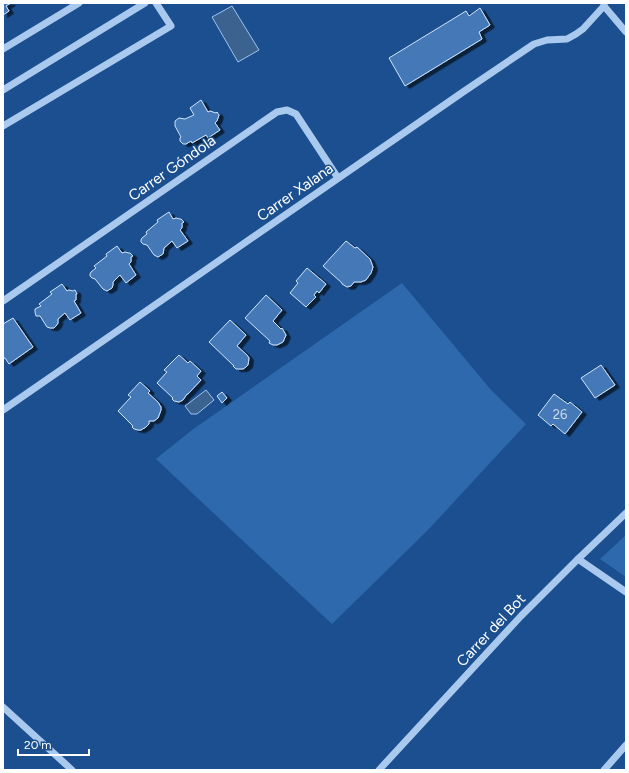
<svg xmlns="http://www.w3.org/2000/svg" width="629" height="773" font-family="Figtree,sans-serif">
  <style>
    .grass { fill: #2e69ad }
    .water { fill: #3c6290; stroke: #9cc4f0 }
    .building { fill: #4478b7; stroke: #cfe3fa; filter: url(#shadow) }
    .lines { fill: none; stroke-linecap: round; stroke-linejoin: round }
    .minor { stroke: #a9c9ee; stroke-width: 7 }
    .labels { text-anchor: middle; stroke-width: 3; stroke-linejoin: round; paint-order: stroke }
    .number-label { font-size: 13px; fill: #d0dded }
    .street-label { font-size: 15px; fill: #fff; stroke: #1b4f8f }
  </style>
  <defs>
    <filter id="shadow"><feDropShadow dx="4.5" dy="2.5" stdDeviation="0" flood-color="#0009"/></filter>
  </defs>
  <rect width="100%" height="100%" fill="#1b4f8f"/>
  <g class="grass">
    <polygon points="402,283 491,390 526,424 428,530 332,624 241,539 156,459 192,430"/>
    <polygon points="626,535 626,577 600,559"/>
  </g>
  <g class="water">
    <polygon points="232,6 259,50 238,62 212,17"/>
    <polygon points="206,390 214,400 197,414 191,414 185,406"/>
  </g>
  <g class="building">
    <polygon points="3,3 11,3 6,6 9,11 3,15"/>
    <polygon points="480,8 490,25 479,32 482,39 405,86 389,58 466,11 469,16"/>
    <polygon points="201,100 208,112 210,111 216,113 217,112 219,115 217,121 215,123 220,130 208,138 206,135 192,143 191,141 186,144 183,144 180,141 180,138 181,137 175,126 175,121 179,118 185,119 194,115 190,108"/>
    <polygon points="169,212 173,219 176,218 180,219 181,219 184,222 182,223 182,228 180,230 188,241 177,248 172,241 164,248 163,254 158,257 154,255 147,245 143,244 141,242 141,240 142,238 147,234 146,232 158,222 157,220"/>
    <polygon points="346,241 355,248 357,247 370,259 373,267 371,273 366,280 361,282 354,282 351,286 347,287 342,284 342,283 323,266"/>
    <polygon points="117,246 122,253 125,252 129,253 130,253 133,256 131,257 131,262 129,264 136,275 126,283 120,275 113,282 113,285 112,288 107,291 103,289 95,279 92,278 90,276 90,274 91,272 96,268 94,266 107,256 106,254"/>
    <polygon points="307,268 326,284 319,293 317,291 314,295 316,297 306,307 290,293 298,283 296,281"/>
    <polygon points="62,284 67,291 69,290 73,291 75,290 77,294 76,294 76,300 74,301 81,313 70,320 65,313 58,319 58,323 56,326 54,328 50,328 47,327 40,316 36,316 35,312 35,309 41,306 39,304 52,294 50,292"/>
    <polygon points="266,295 282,310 273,321 281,329 282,328 286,335 283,342 277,345 273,345 269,343 270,341 245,318"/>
    <polygon points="13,318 33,347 9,364 5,358 3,358 3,324"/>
    <polygon points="230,320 246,335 237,346 247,355 249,358 248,365 246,367 243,369 236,369 233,366 234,366 209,342"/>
    <polygon points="179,355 188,363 190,361 201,371 197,376 201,380 188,394 187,394 183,400 179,402 174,401 172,399 173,398 157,383 167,372 164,370"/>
    <polygon points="601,365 615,385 595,398 581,378"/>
    <polygon points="140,382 150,391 148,393 158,402 161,407 161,410 158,418 154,421 149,421 149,424 146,427 141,430 138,430 134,429 132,427 133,426 118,411 131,397 128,395"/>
    <polygon points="222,392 227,398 222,403 217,396"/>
    <polygon points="554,394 568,404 570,402 582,412 565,434 553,424 551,426 538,415"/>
  </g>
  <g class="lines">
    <g class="minor">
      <polyline points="604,6 626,32"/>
      <polyline points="3,49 79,3"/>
      <polyline points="3,90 145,3"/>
      <polyline points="3,126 171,26 156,3"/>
      <polyline points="3,301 277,112 287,110 296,114 338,178"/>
      <polyline points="3,410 463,92 534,44 547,40 567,39 576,34 583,29 604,6 604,3"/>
      <polyline points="578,559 626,592"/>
      <polyline points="3,707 72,770"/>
      <polyline points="379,770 521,616 578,559 626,513"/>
      <polyline points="604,770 626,745"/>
    </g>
  </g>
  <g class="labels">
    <g class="number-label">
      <text x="560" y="419">26</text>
    </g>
    <g class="street-label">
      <text transform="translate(172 168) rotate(-35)" y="5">Carrer Góndola</text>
      <text transform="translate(295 192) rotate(-35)" y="5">Carrer Xalana</text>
      <text transform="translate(491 630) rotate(-47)" y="5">Carrer del Bot</text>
    </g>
  </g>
  <rect width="629" height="773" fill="none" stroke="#ffffff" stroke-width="8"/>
  <path d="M18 749v6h71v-6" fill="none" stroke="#ffffff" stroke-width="2"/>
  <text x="24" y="749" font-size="12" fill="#ffffff" stroke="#1b4f8f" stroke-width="3" paint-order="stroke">20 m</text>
</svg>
